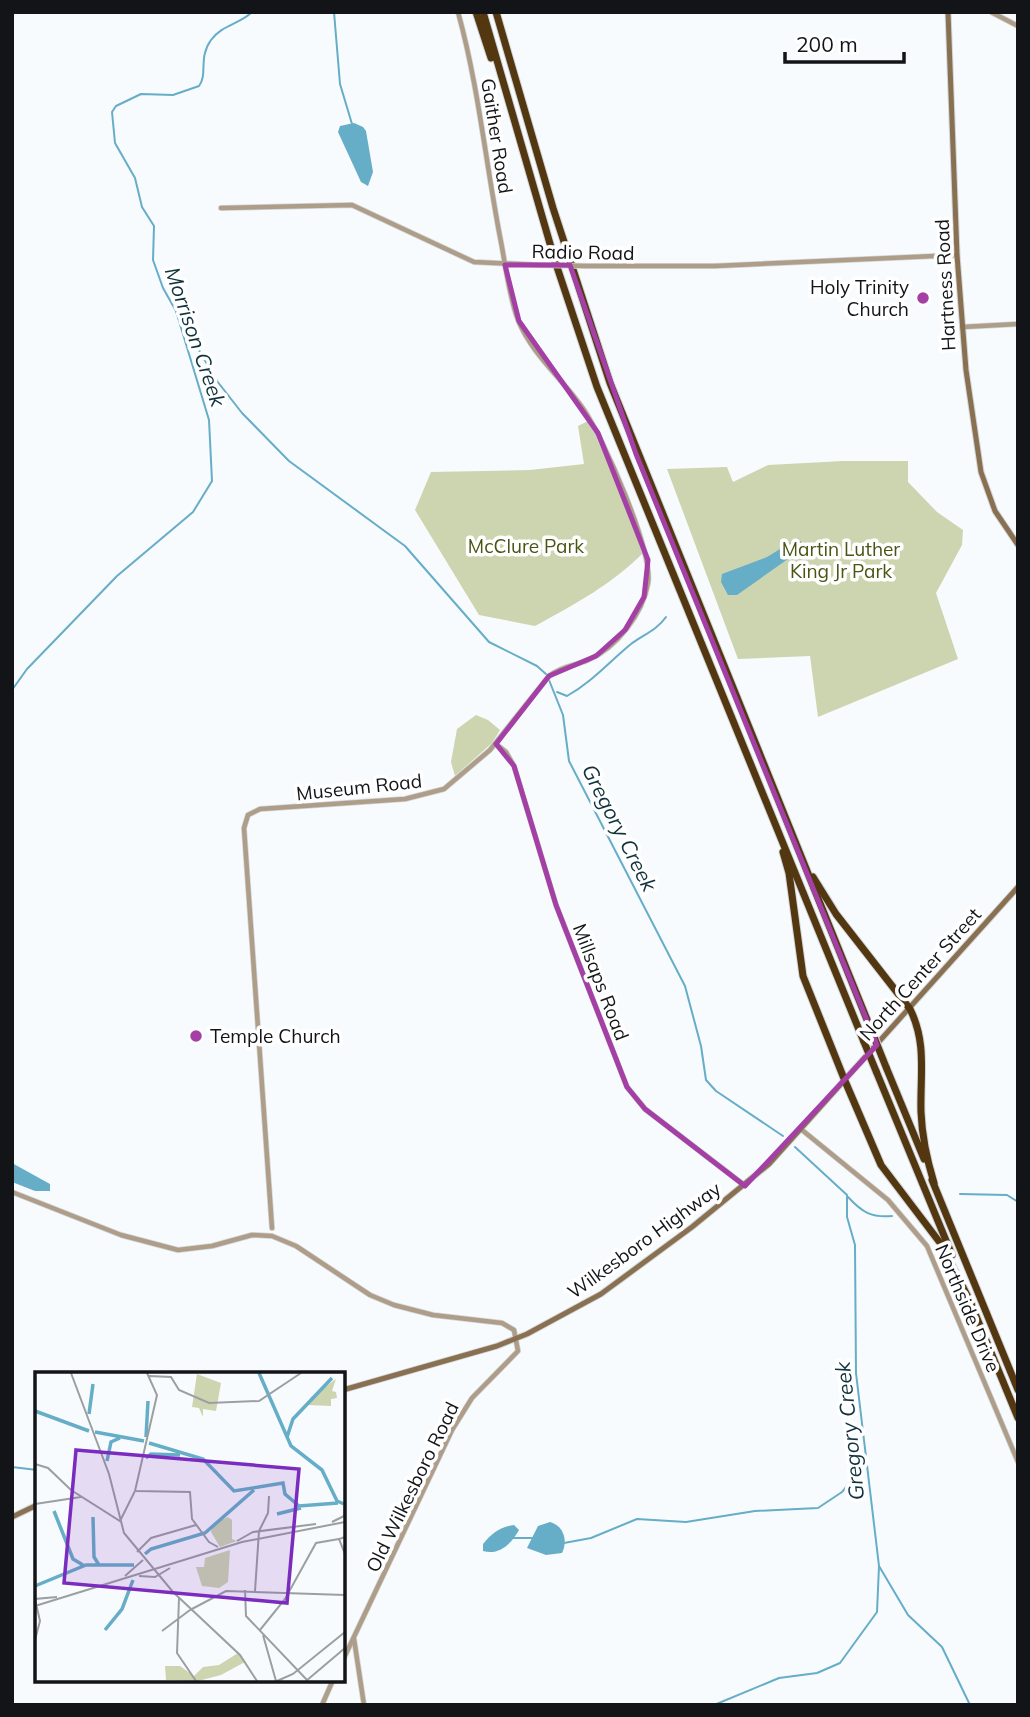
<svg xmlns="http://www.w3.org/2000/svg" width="1030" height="1717" font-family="Mulish,sans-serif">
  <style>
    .green { fill: #ccd5b0 }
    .water { fill: #66adc7 }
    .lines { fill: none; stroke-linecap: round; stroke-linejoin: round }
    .stream { stroke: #66adc7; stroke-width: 2 }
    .tertiary-casing { stroke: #d3d6d9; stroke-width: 6 }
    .secondary-casing { stroke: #d3d6d9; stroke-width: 7 }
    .motorway-casing { stroke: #d3d6d9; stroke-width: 9 }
    .tertiary { stroke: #ae9d88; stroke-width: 4.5 }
    .secondary { stroke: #897051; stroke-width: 5 }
    .motorway { stroke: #523711; stroke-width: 7 }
    .tertiary-bridge-casing { stroke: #d3d6d9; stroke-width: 6; stroke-linecap: butt }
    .motorway-bridge-casing { stroke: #d3d6d9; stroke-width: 9; stroke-linecap: butt }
    .tertiary-bridge { stroke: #ae9d88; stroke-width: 4.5 }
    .motorway-bridge { stroke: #523711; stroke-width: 7 }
    .marked { fill: none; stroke: #a440a5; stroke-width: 5; stroke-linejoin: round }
    .poi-dot { fill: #a440a5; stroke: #fff; stroke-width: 2.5 }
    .labels { text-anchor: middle; stroke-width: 7; stroke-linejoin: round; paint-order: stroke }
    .street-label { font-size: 19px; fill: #121417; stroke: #fff }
    .poi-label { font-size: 19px; fill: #121417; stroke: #fff; text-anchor: end }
    .park-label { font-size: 19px; fill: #4a5513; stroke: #fff }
    .water-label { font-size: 21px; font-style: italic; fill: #0f323d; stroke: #fff }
    .inset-river { fill: none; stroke: #66adc7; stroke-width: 3.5 }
    .inset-road { fill: none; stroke: #9c9fa2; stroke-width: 2 }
    .view { fill: #7b2cbf; fill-opacity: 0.15; stroke: #7b2cbf; stroke-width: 3.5 }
    .inset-edge { fill: none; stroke: #121417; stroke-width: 3.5 }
  </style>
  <rect width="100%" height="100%" fill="#f8fbfe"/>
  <g class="green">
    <path d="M590,420L645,551C613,584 575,604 535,626L479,615L415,510L431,472L530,470L584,464L578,426Z"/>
    <polygon points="843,461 908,461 908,482 937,512 963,530 962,545 936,593 958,659 818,717 810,656 738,659 667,469 727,467 733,482 768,465"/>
    <polygon points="476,715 488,720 500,730 492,743 455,776 451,762 457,729"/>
  </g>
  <g class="water">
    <polygon points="354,123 363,127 366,131 373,172 368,186 361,182 338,132 340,126"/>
    <polygon points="798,538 804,546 795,554 737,595 728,595 721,582 722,574 767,557"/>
    <polygon points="12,1163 50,1184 50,1191 35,1191 12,1182"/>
    <path d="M550,1522C564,1526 568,1541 562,1553L546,1555L527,1548L538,1526Z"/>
    <path d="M514,1525L519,1530C512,1543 499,1556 483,1551V1544C492,1533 500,1527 514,1525Z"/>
  </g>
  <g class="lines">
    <g class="stream">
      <polyline points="334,12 340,84 352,124"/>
      <polyline points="176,311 217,381 242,413 289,461 405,546 489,642 537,666 547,675 563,715 569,761 685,986 701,1046 706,1080 716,1091 783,1136"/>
      <path d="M12,690L27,669L117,576L193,512L212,481L209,420L176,311L163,288L153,260L154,226L142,207L135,178L115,143L112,112L116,106L141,94L173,95L199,86C208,74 198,58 211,40C222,25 240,24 252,12"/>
      <path d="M557,692L567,696C592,682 609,662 631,644C643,635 657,630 666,617"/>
      <polyline points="795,1147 847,1195 847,1217 855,1245 856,1373 879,1566 908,1615 942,1647 970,1705"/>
      <polyline points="960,1194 1007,1195 1018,1202"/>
      <path d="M848,1197C862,1212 871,1218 892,1216"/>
      <polyline points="12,1467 37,1470"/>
      <polyline points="513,1538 532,1538"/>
      <polyline points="564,1543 591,1538 637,1519 686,1522 755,1511 818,1508 842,1492 864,1466"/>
      <polyline points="714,1705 779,1678 817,1673 840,1663 877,1612 879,1566"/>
    </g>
    <g class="tertiary-casing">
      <g id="tertiary">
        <polyline points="991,12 1018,26"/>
        <polyline points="221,208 352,205 474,262 538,265"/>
        <polyline points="588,266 715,266 957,255"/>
        <polyline points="962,327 1018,324"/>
        <polyline points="496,744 506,752 514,766 556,905 627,1087 645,1109 744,1185"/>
        <polyline points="802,1130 888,1200 927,1246 1018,1462"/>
        <polyline points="12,1192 121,1235 178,1250 212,1246 252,1235 272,1236 296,1246 370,1295 394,1305 433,1315 502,1323 514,1330 518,1351 472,1398 452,1430 343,1660"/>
        <path d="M272,1228L244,828L248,815L260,809L405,799L444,789L490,750L549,676C562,666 574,666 588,660C616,648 643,614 648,583C653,550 604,440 584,410C564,380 532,355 518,320C509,296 506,268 501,242C486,166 479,88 458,12"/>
        <polyline points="354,1639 364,1705"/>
        <polyline points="322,1705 333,1680"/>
      </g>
    </g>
    <g class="secondary-casing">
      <g id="secondary">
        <polyline points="948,12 957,255 966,370 981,472 995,511 1018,545"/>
        <polyline points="343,1390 497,1346 527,1334 601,1294 692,1227 769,1164 1018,887"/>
        <polyline points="12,1517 37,1505"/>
      </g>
    </g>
    <g class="motorway-casing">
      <g id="motorway">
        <polyline points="476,12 491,58"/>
        <polyline points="483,12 555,261 597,387 864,1042"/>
        <polyline points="496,12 553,208 610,383 872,1032"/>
        <polyline points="783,852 789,873 803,976 845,1081 881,1165 941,1244 971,1303"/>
        <path d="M813,877L836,914L910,1009C927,1043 920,1075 921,1112C922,1137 927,1160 934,1183"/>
        <polyline points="886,1067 924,1159"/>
        <polyline points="876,1071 952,1255"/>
        <polyline points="932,1180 1018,1390"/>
        <polyline points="969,1299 1018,1418"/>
      </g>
    </g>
    <use href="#tertiary" class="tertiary"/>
    <use href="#secondary" class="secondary"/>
    <use href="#motorway" class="motorway"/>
    <g class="tertiary-bridge-casing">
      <polyline id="tertiary-bridge" points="538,265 588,266"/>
    </g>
    <g class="motorway-bridge-casing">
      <g id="motorway-bridge">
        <polyline points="872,1032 886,1067"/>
        <polyline points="864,1042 876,1071"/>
      </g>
    </g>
    <use href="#tertiary-bridge" class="tertiary-bridge"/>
    <use href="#motorway-bridge" class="motorway-bridge"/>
  </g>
  <path class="marked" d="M505,265H570L636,454L877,1045L745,1186L645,1109L627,1087L556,905L514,766L496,744L549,676L596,656L625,630L644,597L648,560L598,433L519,321Z"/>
  <g class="poi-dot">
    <circle cx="923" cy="298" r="7"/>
    <circle cx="196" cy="1036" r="7"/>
  </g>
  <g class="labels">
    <g class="street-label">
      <text transform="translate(497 136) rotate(81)" y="7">Gaither Road</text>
      <text transform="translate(583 252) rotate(1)" y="7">Radio Road</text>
      <text transform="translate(945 285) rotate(-93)" y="7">Hartness Road</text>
      <text transform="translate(359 787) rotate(-6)" y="7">Museum Road</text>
      <text transform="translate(920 974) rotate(-48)" y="7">North Center Street</text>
      <text transform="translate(601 982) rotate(69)" y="7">Millsaps Road</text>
      <text transform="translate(644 1240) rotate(-36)" y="7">Wilkesboro Highway</text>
      <text transform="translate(968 1308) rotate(67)" y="7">Northside Drive</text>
      <text transform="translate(412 1487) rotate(-64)" y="7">Old Wilkesboro Road</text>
    </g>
    <g class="poi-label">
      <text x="909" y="294">Holy Trinity<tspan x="909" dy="22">Church</tspan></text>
      <text x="210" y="1043" text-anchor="start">Temple Church</text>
    </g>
    <g class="park-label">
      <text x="526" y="553">McClure Park</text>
      <text x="841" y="556">Martin Luther<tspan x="841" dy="22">King Jr Park</tspan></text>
    </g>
    <g class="water-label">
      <text transform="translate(195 337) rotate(71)" y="7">Morrison Creek</text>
      <text transform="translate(619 828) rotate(63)" y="7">Gregory Creek</text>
      <text transform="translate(850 1431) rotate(-96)" y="7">Gregory Creek</text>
    </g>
  </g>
  <g transform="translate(35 1372)">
    <rect width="310" height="310" fill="#f8fbfe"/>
    <path d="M162,2L186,11L181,39L168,37V45L164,36L157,35ZM301,7L297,19L301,20L302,26L296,27V34L272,33L276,25ZM193,145L197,148V167L202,169L185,175L176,160L178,152ZM195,178L193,210L184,216L167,214L161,195H169L170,186ZM203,281L210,290L186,303L163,309L131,308L130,294H145L159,304L168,295L184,293Z" fill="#ccd5b0"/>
    <path class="inset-river" d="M224,1L256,74L287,98L302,129L309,132M0,39L54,59M54,42L58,12M60,60L109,69M111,65L113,29M252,65L258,47L297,6M114,71L168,87L199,119L248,111L250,122L264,134L303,131M111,86L116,82L145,83M72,89L76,70L85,66M19,139L38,187L48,193M242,142L266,136M58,145L59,185L64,193M110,182L116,177L170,161L219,118M0,214L51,193H99M70,258L87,237L98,208"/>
    <path class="inset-road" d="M36,1L74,102L89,161L138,220L205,283L222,309M114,4L136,5L144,18L174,31L224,29L266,1M0,92L13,96L36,118L85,149L100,119L122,23L112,1M101,119L155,120L157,147L174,170L183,175M0,132L46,125M297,150L309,144L310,127M310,165L304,167L310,182M202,169L218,160L281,152M102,180L116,166L161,153M90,204L108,188M104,204L120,205L135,196M210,218L211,244L272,308M220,219L224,159L233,141L234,124M144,226L142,281L161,309M0,234L207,170L310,150M155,238L191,219L310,223M225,258L250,227L281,171L304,167M127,259L155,238M228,263L241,309M0,268L5,249L0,227L22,225M242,309L258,302L310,260M271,309L310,276"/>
    <path class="view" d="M41,78L264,97L252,231L29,211Z"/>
    <rect width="310" height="310" class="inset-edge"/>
  </g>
  <rect width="1030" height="1717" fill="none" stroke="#121417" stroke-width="28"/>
  <path d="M785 52v10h119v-10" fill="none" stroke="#121417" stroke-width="3.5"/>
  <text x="796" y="52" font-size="21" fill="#121417" stroke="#ffffff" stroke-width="5" paint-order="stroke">200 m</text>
</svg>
